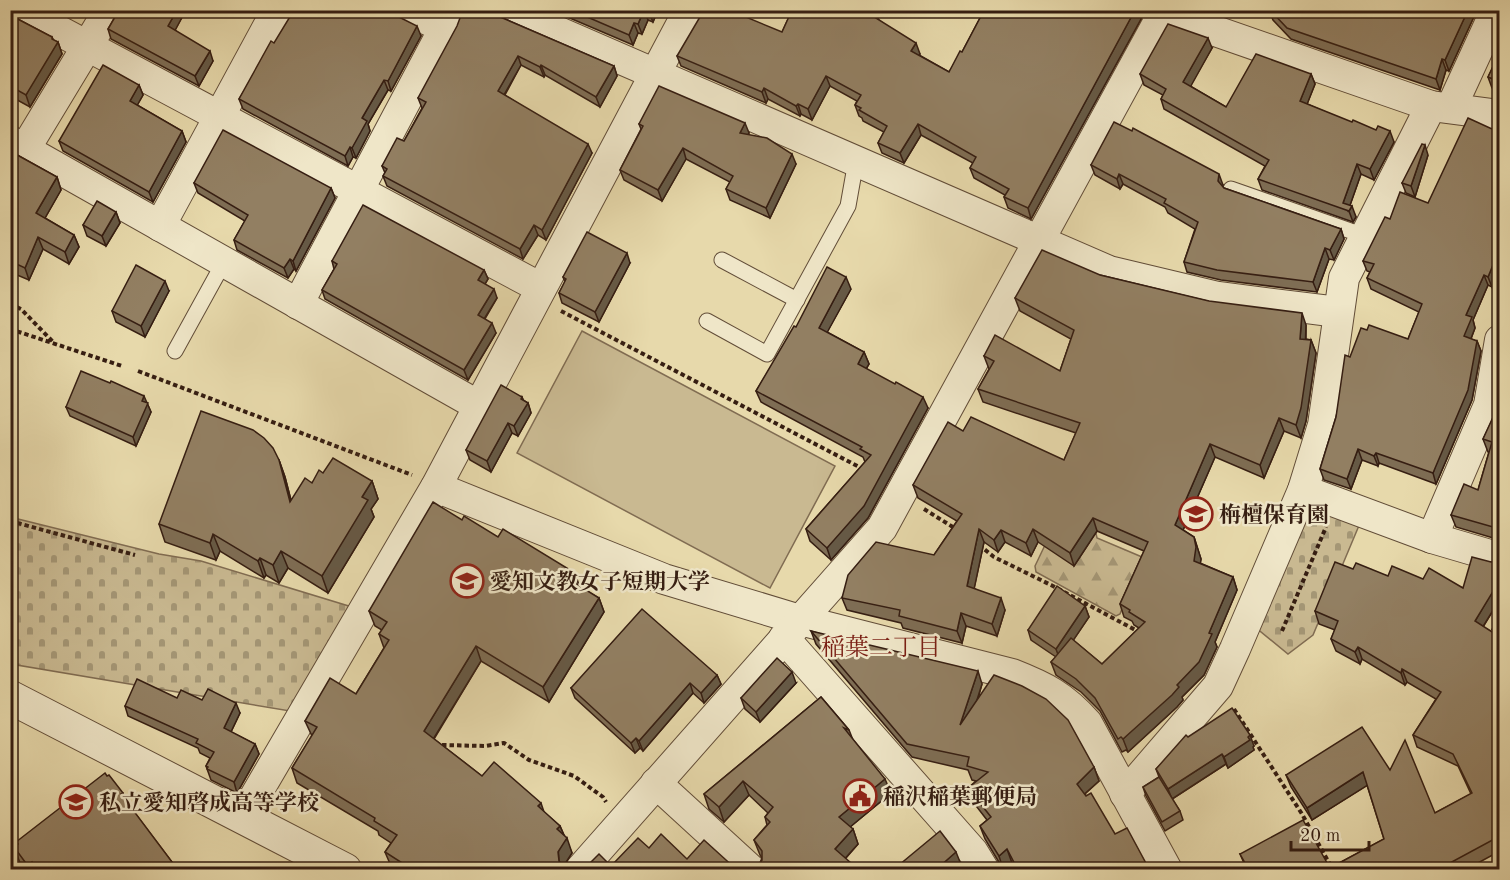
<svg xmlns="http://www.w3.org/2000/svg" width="1510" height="880" font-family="'Old Standard TT','Noto Serif JP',serif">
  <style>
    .grass { fill: #c9b991; stroke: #806c52; stroke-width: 1.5 }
    .forest { fill: url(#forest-firs); stroke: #806c52; stroke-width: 1.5 }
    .cemetery { fill: url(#cemetery-stones); stroke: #806c52; stroke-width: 1.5 }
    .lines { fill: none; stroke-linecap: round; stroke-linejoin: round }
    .service-casing { stroke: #624d38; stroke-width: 17 }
    .minor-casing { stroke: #624d38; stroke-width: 32 }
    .tertiary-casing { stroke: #624d38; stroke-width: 35 }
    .path { stroke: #361e12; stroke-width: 4; stroke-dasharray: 4.5 3; stroke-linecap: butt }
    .service { stroke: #efe6c8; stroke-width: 15 }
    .minor { stroke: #efe6c8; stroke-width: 30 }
    .tertiary { stroke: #efe6c8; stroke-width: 33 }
    .wall { fill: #7e6d54; stroke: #361e12; stroke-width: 1.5 }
    .shaded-wall { fill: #665945; stroke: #361e12; stroke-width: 1.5 }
    .building { fill: #927f62; stroke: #361e12; stroke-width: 1.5 }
    .labels { text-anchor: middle; stroke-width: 5; stroke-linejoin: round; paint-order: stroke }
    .poi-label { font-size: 22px; font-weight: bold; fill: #361e12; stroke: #efe6c8; text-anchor: start }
    .neighbourhood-label { font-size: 24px; fill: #7a1f14; stroke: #efe6c8 }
  </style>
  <defs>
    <pattern id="forest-firs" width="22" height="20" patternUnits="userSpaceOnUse" patternTransform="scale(1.5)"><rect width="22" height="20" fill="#c9b991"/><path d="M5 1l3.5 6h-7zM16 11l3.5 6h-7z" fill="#a49675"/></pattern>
    <pattern id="cemetery-stones" width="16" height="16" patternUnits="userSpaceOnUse" patternTransform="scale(1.5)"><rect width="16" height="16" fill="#c9b991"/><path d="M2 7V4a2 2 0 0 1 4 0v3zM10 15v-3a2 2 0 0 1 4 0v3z" fill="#a49675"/></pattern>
  </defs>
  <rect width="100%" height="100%" fill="#e7d9ab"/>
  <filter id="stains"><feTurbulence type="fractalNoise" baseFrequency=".00333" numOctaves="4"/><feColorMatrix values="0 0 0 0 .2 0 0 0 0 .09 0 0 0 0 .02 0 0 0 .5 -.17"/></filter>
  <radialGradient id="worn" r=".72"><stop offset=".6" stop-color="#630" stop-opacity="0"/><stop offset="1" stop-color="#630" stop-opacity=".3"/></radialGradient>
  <polygon class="grass" points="582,331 835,466 770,588 517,453"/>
  <polygon class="forest" points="1056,522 1095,529 1097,538 1142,557 1120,614 1116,616 1036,572 1035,566"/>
  <g class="cemetery">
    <polygon points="1311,498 1363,516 1313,635 1288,654 1255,627"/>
    <polygon points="10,517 159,554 201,561 352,607 290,711 11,664"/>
  </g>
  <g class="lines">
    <g class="service-casing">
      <g id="service">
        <polyline points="1231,189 1365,236"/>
        <polyline points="722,260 797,300"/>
        <polyline points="707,321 767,354 848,206 856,161"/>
        <polyline points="175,351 224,262"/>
      </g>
    </g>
    <g class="minor-casing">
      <g id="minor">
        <polyline points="20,10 541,288"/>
        <polyline points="406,10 445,28"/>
        <polyline points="508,10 1109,271 1218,297 1338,312"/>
        <polyline points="1155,10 1431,106 1500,115"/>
        <polyline points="1451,108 1496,10"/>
        <polyline points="10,141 479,406"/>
        <polyline points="25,149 109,10"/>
        <polyline points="160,226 277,10"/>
        <polyline points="298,304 454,10"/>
        <path d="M436,487L664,579L800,620L1012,674C1045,687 1063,696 1087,723L1167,870"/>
        <polyline points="1303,490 1432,538 1489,405 1500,340"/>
        <polyline points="1432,538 1500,558"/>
        <polyline points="784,638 973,852 984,870"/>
        <polyline points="656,783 751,870"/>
        <polyline points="1125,794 1218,686 1235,649 1303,490 1323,425 1344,278 1431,106"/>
        <polyline points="243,817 437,485 689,10"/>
        <polyline points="580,870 882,528 1165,10"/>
      </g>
    </g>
    <g class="tertiary-casing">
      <polyline id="tertiary" points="10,697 345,870"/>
    </g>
    <g class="path">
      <polyline points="10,304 21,309 54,343"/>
      <polyline points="561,311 863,469"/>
      <polyline points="10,329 122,366"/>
      <polyline points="138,371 412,475"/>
      <polyline points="924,509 956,529"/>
      <polyline points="10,521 135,555"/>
      <polyline points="979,545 994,557 1051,585 1141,633"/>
      <polyline points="1492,628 1500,634"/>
      <polyline points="1282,631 1326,527"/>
      <polyline points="1234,709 1302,814 1333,870"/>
      <polyline points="442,745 485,746 504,743 529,760 574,776 603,797 606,802"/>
    </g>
    <use href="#service" class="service"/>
    <use href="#minor" class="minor"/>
    <use href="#tertiary" class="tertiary"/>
  </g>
  <g class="wall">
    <polygon points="119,10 186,10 175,30 213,61 199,86 111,39 108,29"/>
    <polygon points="551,10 658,10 653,22 648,20 642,34 638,33 633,45"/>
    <polygon points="777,10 883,10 878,19 920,54 919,55 949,72 962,52 980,18 978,12 1138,12 1141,19 1031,219 1008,208 1004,197 1005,195 974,178 970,168 973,163 921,135 904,163 882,153 878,143 884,132 863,121 862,118 859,116 855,105 857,101 830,86 812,120 801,114 800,116 768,99 766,103 681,66 677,56 782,32 789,17"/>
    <polygon points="1209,10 1230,10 1227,17"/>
    <polygon points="1269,10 1477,10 1449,71 1446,70 1440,90 1291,39 1273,20"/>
    <polygon points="10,15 52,37 53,40 58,42 62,54 30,107 10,96"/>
    <polygon points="498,16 614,66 617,76 600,107 545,75 544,77 521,65 505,95 592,153 546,240 538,235 523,259 387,186 383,176 385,173 382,166 404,141 422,108 418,98"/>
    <polygon points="421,36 391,91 388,90 368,124 370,131 356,158 353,157 348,166 243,109 239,99 274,43"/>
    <polygon points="1212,48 1190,86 1226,107 1311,74 1315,84 1307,104 1394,142 1374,180 1361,174 1350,205 1356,217 1353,222 1262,190 1258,179 1265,166 1164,109 1161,99 1163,95 1144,85 1140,74"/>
    <polygon points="1500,52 1500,91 1492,88 1488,77"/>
    <polygon points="139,85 143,95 137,105 182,131 186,142 153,202 63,151 59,141"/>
    <polygon points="1500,121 1500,268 1492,287 1488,285 1473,320 1475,328 1471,339 1477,341 1481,351 1472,400 1436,484 1379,463 1378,466 1362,460 1351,489 1324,480 1320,469 1336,417 1350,357 1367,330 1408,339 1419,312 1371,289 1367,278 1370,272 1367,271 1363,261 1390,219 1428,203"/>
    <polygon points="639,124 749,133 748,135 796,164 770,218 730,200 726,189 730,182 686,159 662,201 624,180 620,170 641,129"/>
    <polygon points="10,151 57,177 61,190 45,218 74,235 79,247 69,264 43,249 29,280 10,272"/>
    <polygon points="1428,155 1415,197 1406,193 1402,183"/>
    <polygon points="1091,165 1223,185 1222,186 1224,188 1341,229 1344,239 1334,260 1329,259 1317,292 1221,280 1187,272 1184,262 1195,229 1168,213 1165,207 1123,184 1120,189 1095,175"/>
    <polygon points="194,183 331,188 335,198 296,271 294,269 288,278 237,250 234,240 245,221 198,193"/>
    <polygon points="116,212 120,223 106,246 87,236 83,225"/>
    <polygon points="332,261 484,270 488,279 485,284 497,298 485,319 496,333 468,380 325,299 322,290 334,269"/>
    <polygon points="630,263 599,322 562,303 559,293 565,282 563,277"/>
    <polygon points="1100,275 1306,325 1306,339 1311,340 1316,353 1306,421 1301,438 1284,431 1264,478 1215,457 1183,530 1194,537 1201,559 1200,563 1233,577 1237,590 1215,642 1217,647 1204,675 1182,697 1183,700 1177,707 1128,752 1126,750 1122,752 1100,711 1081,692 1056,675 1051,662 1056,657 1031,640 1028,630 1085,606 1089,617 1073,640 1102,664 1139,628 1134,625 1132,621 1124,617 1120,604 1144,551 1097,531 1074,566 1038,542 1031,556 1005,542 998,552 984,542 974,588 1005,610 997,636 966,626 962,643 903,628 901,623 847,610 842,598 934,555 957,521 918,498 913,485 963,431 1064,460 1076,433 983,402 978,389 989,369 984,356 1060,371 1071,339 1020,311 1015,298"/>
    <polygon points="851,289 827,332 864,352 869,364 866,369 928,408 868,518 831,560 810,541 806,529 865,462 863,457 761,402 756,391 796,327"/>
    <polygon points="169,291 145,337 116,322 112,311"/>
    <polygon points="522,397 523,400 528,403 531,413 518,436 512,433 491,472 470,460 466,450"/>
    <polygon points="147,403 151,412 136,446 70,416 66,407"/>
    <polygon points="1500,404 1500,540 1456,527 1451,515 1478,490 1489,452 1488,452 1483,439"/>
    <polygon points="279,460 285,477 291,500 323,473 372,481 378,499 371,509 374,517 328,593 288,568 279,583 266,575 264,578 220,551 216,560 165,542 159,524"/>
    <polygon points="462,520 599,598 604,612 549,702 481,661 434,739 482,776 544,812 560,826 572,853 563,867 566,870 396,870 391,866 385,852 391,843 379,835 378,831 297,783 292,768 312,736 305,721 356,694 384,648 379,634 382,630 375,626 369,611"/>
    <polygon points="1491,562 1500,562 1500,599 1483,627 1500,637 1500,851 1465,870 1247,870 1240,854 1330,868 1384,839 1367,785 1312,820 1291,787 1286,775 1390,770 1435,813 1471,794 1458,766 1417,747 1413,735 1436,699 1407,682 1405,685 1362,659 1360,664 1336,651 1331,639 1335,630 1319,624 1315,611 1353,569 1388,576 1423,579 1463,588"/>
    <polygon points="811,631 982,684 978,699 1094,767 1099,781 1085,794 1115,834 1152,870 1016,870 1012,863 1003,869 985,839 980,826 987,820 973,802 968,788 976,781 972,780 968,770 912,757 816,644"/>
    <polygon points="717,675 721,684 704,703 693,693 643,751 640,748 635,753 575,698 571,688"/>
    <polygon points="796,683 760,722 745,709 741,698"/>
    <polygon points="821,697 849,730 853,740 891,793 850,827 853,829 858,844 846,858 758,867 762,858 760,855 754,840 767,825 765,817 768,813 749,795 724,822 709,809 704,794"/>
    <polygon points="177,698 202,700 240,713 231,732 255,744 259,754 237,793 211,780 206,766 210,758 200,753 198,748 128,716 125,706"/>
    <polygon points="1188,737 1254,746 1253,747 1254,750 1228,768 1226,764 1172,799 1180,811 1183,820 1165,831 1146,796 1143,787 1159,777 1156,769"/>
    <polygon points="123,793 125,800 178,870 25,870 20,863 14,847 17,845 16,842"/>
  </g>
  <g class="shaded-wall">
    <polygon points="177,10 186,10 172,36 168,26"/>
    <polygon points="644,10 648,20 642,34 638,24"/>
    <polygon points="650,10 658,10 653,22 649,12"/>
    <polygon points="873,10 883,10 874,26 871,15"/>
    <polygon points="1135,10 1138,10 1141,19 1031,219 1028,208"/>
    <polygon points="1224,10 1230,10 1227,17"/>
    <polygon points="1468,10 1477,10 1449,71 1445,60"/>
    <polygon points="634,23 638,33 633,45 629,35"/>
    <polygon points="417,26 421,36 391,91 388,81"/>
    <polygon points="52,37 56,45 58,42 62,54 30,107 26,95"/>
    <polygon points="1208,38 1212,48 1187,93 1183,82"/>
    <polygon points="916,43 920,54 915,62 911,51"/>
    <polygon points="210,51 213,61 199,86 195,76"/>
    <polygon points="518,56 521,65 501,100 498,91"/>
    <polygon points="1442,59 1446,70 1440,90 1436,79"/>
    <polygon points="541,65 545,75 544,77 540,67"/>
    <polygon points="614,66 617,76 600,107 596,97"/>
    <polygon points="1311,74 1315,84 1304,112 1300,101"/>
    <polygon points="826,76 830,86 812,120 808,109"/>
    <polygon points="384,80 388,90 368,124 370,131 356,158 352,148 362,118"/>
    <polygon points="139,85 143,95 134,111 130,101"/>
    <polygon points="764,88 768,99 766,103 762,92"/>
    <polygon points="798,104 801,114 800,116 796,106"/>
    <polygon points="745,123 749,133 743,143 740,133"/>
    <polygon points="918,124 921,135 904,163 900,153"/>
    <polygon points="182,131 186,142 153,202 149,192"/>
    <polygon points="1390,131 1394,142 1374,180 1370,169"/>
    <polygon points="588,144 592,153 546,240 542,230"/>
    <polygon points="1425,145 1428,155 1415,197 1411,186"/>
    <polygon points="350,147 353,157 348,166 345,156"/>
    <polygon points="683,148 686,159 662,201 658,190"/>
    <polygon points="792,154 796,164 770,218 766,208"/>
    <polygon points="1357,164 1361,174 1348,211 1343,203"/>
    <polygon points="1119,174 1123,184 1120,189 1117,179"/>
    <polygon points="1219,174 1223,185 1222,191 1218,181"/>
    <polygon points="57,177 61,190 41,225 36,213"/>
    <polygon points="331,188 335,198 296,271 293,261"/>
    <polygon points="1352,206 1356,217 1353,222 1349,211"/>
    <polygon points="116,212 120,223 106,246 102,236"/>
    <polygon points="534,225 538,235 523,259 520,249"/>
    <polygon points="1341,229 1344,239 1334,260 1330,250"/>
    <polygon points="74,235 79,247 69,264 65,252"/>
    <polygon points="38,237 43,249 29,280 25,268"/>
    <polygon points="1325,248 1329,259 1317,292 1313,282"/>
    <polygon points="1500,248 1500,268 1492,287 1488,277"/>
    <polygon points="627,253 630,263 599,322 595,312"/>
    <polygon points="290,259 294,269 288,278 284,268"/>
    <polygon points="484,270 488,279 482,289 478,280"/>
    <polygon points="1484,275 1488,285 1473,320 1475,328 1468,346 1464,336 1466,315"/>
    <polygon points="846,277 851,289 823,340 819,328"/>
    <polygon points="165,281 169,291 145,337 141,326"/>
    <polygon points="494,289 497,298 481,324 478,315"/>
    <polygon points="1302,313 1306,325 1305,352 1300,339"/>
    <polygon points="492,323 496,333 468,380 464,370"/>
    <polygon points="1311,340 1316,353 1306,421 1301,438 1296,425"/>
    <polygon points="1477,341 1481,351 1472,400 1436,484 1433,473"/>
    <polygon points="864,352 869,364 862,376 858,364"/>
    <polygon points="144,396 151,412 136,446 133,437 142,401"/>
    <polygon points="522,397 526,406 528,403 531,413 518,436 514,426"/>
    <polygon points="923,397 928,408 868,518 831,560 827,548"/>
    <polygon points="1279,418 1284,431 1264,478 1260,465"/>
    <polygon points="508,423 512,433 491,472 487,461"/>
    <polygon points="1210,444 1215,457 1180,537 1175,525"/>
    <polygon points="1358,449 1362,460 1351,489 1347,479"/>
    <polygon points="1376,453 1379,463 1378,466 1374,456"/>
    <polygon points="279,460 285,477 296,520 290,502"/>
    <polygon points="372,481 378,499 371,509 374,517 328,593 322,576 362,497"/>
    <polygon points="1093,518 1097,531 1074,566 1070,553"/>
    <polygon points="979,529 984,542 972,599 967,586"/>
    <polygon points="1033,529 1038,542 1031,556 1026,543"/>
    <polygon points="1001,530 1005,542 998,552 994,540"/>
    <polygon points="213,534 220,551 216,560 210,543"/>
    <polygon points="1194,537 1201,559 1199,574 1194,561"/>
    <polygon points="281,551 288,568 279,583 273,565"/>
    <polygon points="260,558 266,575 264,578 258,561"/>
    <polygon points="575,573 580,588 570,580"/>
    <polygon points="1233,577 1237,590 1215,642 1217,647 1204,675 1182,697 1183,700 1177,707 1128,752 1123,739 1177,685 1209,633"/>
    <polygon points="1499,580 1500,599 1479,633 1475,621"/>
    <polygon points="599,598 604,612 549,702 543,687"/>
    <polygon points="1001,598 1005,610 997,636 992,624"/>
    <polygon points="1085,606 1089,617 1060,660 1056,649"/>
    <polygon points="961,613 966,626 962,643 957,631"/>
    <polygon points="476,646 481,661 429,746 424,731"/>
    <polygon points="1358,647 1362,659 1360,664 1355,652"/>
    <polygon points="1402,669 1407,682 1405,685 1401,673"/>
    <polygon points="978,671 982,684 965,738 960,725"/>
    <polygon points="792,672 796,683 760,722 756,712"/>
    <polygon points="717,675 721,684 704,703 701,693"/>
    <polygon points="690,683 693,693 643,751 639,741"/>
    <polygon points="236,703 240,713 228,738 224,728"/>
    <polygon points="1250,735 1254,746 1253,747 1254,750 1228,768 1224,757"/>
    <polygon points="636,738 640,748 635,753 631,743"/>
    <polygon points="255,744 259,754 237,793 234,782"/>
    <polygon points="1222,754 1226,764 1172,799 1168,789"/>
    <polygon points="1094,767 1099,781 1081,797 1077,784"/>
    <polygon points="1363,772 1368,785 1312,820 1307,808"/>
    <polygon points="885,779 891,793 844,832 839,817"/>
    <polygon points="743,781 749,795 724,822 719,807"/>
    <polygon points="541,803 546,818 538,806"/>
    <polygon points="560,826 566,840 567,838 572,853 563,867 559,861 557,829"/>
    <polygon points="853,829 858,844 840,864 835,849"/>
    <polygon points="1007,849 1012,863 1003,869 999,856"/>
    <polygon points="956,852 962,867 958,870 941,870 940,866"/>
    <polygon points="32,862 34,870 29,870 28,866"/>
  </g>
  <g class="building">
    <polygon points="119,10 177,10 168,26 210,51 195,76 108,29"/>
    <polygon points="294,10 389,10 395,15 417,26 388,81 384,80 362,118 367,121 352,148 350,147 345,156 239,99 271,41 274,43"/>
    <polygon points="463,10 490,10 498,16 614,66 596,97 541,65 540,67 518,56 498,91 588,144 542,230 534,225 520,249 383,176 387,169 382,166 397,138 404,141 426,102 418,98 457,26"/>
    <polygon points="571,10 644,10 638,24 634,23 629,35"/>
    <polygon points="704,10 729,10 782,32 792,10 873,10 871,15 916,43 911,51 949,72 960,51 962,52 982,14 978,12 979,10 1135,10 1028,208 1004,197 1009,189 970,168 976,157 918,124 900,153 878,143 887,126 859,110 861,108 855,105 861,95 826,76 808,109 798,104 796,106 764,88 762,92 677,56"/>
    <polygon points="1270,10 1468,10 1445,60 1442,59 1436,79 1287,28"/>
    <polygon points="10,15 52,37 52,39 58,42 26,95 10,86"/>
    <polygon points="1168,24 1208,38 1183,82 1226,107 1256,54 1311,74 1300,101 1352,122 1353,120 1376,130 1378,126 1390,131 1370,169 1357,164 1343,203 1352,206 1349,211 1258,179 1269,160 1161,99 1166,89 1140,74"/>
    <polygon points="1500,52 1500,82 1488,77"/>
    <polygon points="103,65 139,85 130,101 182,131 149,192 59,141"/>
    <polygon points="659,86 745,123 740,133 767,138 792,154 766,208 726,189 733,176 683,148 658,190 620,170 643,126 639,124"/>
    <polygon points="1468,118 1492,129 1496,121 1500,121 1500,248 1488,277 1484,275 1466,315 1472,317 1464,336 1477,341 1468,390 1433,473 1376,453 1374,456 1358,449 1347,479 1320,469 1336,417 1345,355 1350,357 1361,328 1367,330 1369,325 1408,339 1422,304 1367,278 1374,264 1363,261 1385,217 1390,219 1400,192 1428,203"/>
    <polygon points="1114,122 1132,131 1133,128 1142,133 1219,174 1218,181 1224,188 1341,229 1330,250 1325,248 1313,282 1217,270 1184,262 1198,222 1164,203 1166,199 1119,174 1117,179 1091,165"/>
    <polygon points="223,130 331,188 293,261 290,259 284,268 234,240 248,215 194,183"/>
    <polygon points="1422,144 1425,145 1411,186 1402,183"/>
    <polygon points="10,151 57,177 36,213 74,235 65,252 38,237 25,268 10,261"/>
    <polygon points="97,201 116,212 102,236 83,225"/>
    <polygon points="363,205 484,270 478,280 494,289 478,315 492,323 464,370 322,290 337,264 332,261"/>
    <polygon points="587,232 627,253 595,312 559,293 566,279 563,277"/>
    <polygon points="1042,250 1100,275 1209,301 1302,313 1300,339 1311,340 1301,408 1296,425 1279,418 1260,465 1210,444 1175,525 1194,537 1196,547 1194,561 1233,577 1209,633 1212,634 1199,662 1177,685 1179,687 1172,695 1123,739 1121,737 1118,739 1095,698 1076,679 1051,662 1071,638 1102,664 1145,622 1129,612 1130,610 1120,604 1148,542 1093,518 1070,553 1033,529 1026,543 1001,530 994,540 979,529 967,586 1001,598 992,624 961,613 957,631 899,616 900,610 842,598 848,575 876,542 934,555 962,514 913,485 948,422 963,431 971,417 1064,460 1080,423 978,389 994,361 984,356 995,335 1060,371 1074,330 1015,298"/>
    <polygon points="136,265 165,281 141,326 112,311"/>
    <polygon points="827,267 846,277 819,328 864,352 858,364 895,384 896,382 923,397 864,506 827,548 806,529 871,455 860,449 862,447 756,391 794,326 796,327"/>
    <polygon points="81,371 110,383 111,381 144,396 142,401 148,403 133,437 66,407"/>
    <polygon points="501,385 522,397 521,399 528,403 514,426 508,423 487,461 466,450"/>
    <polygon points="1499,404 1500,404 1500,529 1451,515 1464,484 1478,490 1492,442 1483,439"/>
    <polygon points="201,411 253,430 264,438 273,448 279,460 290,502 305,478 312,483 319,470 323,473 333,458 372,481 362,497 368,500 322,576 281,551 273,565 260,558 258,561 213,534 210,543 159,524"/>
    <polygon points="433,502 462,520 464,516 498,537 503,529 575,573 570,580 599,598 543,687 476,646 424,731 482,776 494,762 541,803 538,806 560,826 557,829 567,838 558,852 559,861 564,869 566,870 413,870 385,852 397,835 374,821 375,818 292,768 317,727 305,721 330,678 356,694 389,640 379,634 387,622 369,611"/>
    <polygon points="1472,557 1491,562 1500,562 1500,580 1475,621 1500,637 1500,836 1437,870 1249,870 1240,854 1303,820 1330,868 1384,839 1363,772 1307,808 1286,775 1362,727 1390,770 1405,740 1435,813 1472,793 1453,754 1413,735 1441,692 1402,669 1401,673 1358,647 1355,652 1331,639 1338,621 1315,611 1335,562 1353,569 1356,563 1388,576 1392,566 1423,579 1429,568 1463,588"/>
    <polygon points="1057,586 1085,606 1056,649 1028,630"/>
    <polygon points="642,609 717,675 701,693 690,683 639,741 636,738 631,743 571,688"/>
    <polygon points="811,631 978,671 960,725 994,675 1022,686 1046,699 1068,720 1094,767 1077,784 1086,796 1091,793 1115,834 1127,828 1147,865 1152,870 1018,870 1007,849 999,856 980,826 991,817 968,788 988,772 967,766 969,757 907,744"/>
    <polygon points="777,658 792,672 756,712 741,698"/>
    <polygon points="137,679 177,698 181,690 202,700 208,689 236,703 224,728 255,744 234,782 207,769 208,767 206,766 214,752 196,743 198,739 125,706"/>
    <polygon points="821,697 849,730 844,728 885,779 839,817 853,829 835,849 859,870 754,870 758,867 762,860 762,851 754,840 770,822 765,817 773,807 743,781 719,807 704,794"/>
    <polygon points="1232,708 1250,735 1248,737 1250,740 1224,757 1222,754 1168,789 1156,769 1186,735 1188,737"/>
    <polygon points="105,773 107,776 109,775 123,793 121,794 178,870 37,870 32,862 28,866 14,847 18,844 16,842"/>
    <polygon points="1159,777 1180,811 1162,822 1143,787"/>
    <polygon points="940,831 956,852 940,866 943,870 893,870"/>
    <polygon points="661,834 687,859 704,840 737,870 583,870 599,854 611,866 638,838 649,848"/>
  </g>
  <defs>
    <g id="school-ring" transform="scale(1.725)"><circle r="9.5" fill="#efe6c8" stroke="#8f2418" stroke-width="1.5"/><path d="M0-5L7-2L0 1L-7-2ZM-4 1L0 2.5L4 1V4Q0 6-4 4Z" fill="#8f2418"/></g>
    <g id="university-ring" transform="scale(1.725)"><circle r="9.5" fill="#efe6c8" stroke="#8f2418" stroke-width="1.5"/><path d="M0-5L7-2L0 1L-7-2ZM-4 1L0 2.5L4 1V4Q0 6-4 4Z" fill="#8f2418"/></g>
    <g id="civic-ring" transform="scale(1.725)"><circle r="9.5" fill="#efe6c8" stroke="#8f2418" stroke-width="1.5"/><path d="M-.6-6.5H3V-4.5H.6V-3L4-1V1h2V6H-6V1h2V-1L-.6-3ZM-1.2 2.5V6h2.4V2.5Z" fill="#8f2418"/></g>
  </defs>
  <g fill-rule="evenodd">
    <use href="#school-ring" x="1196" y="514"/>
    <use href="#university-ring" x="467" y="581"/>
    <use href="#civic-ring" x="860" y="796"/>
    <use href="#school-ring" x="76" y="802"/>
  </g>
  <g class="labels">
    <g class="poi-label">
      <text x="1219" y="522">栴檀保育園</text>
      <text x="490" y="589">愛知文教女子短期大学</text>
      <text x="883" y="804">稲沢稲葉郵便局</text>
      <text x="99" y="810">私立愛知啓成高等学校</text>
    </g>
    <g class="neighbourhood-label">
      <text x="881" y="655">稲葉二丁目</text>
    </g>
  </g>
  <rect width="1510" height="880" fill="none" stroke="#e7d9ab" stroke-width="36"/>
  <rect x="12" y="12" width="1486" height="856" fill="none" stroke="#361e12" stroke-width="3"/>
  <rect x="18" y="18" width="1474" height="844" fill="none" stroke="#361e12" stroke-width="1.5"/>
  <path d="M1291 841v9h78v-9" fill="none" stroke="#361e12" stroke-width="3"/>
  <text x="1300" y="841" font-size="18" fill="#361e12" stroke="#efe6c8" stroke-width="4.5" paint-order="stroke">20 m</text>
  <rect width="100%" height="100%" filter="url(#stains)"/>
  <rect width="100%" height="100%" fill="url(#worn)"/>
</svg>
